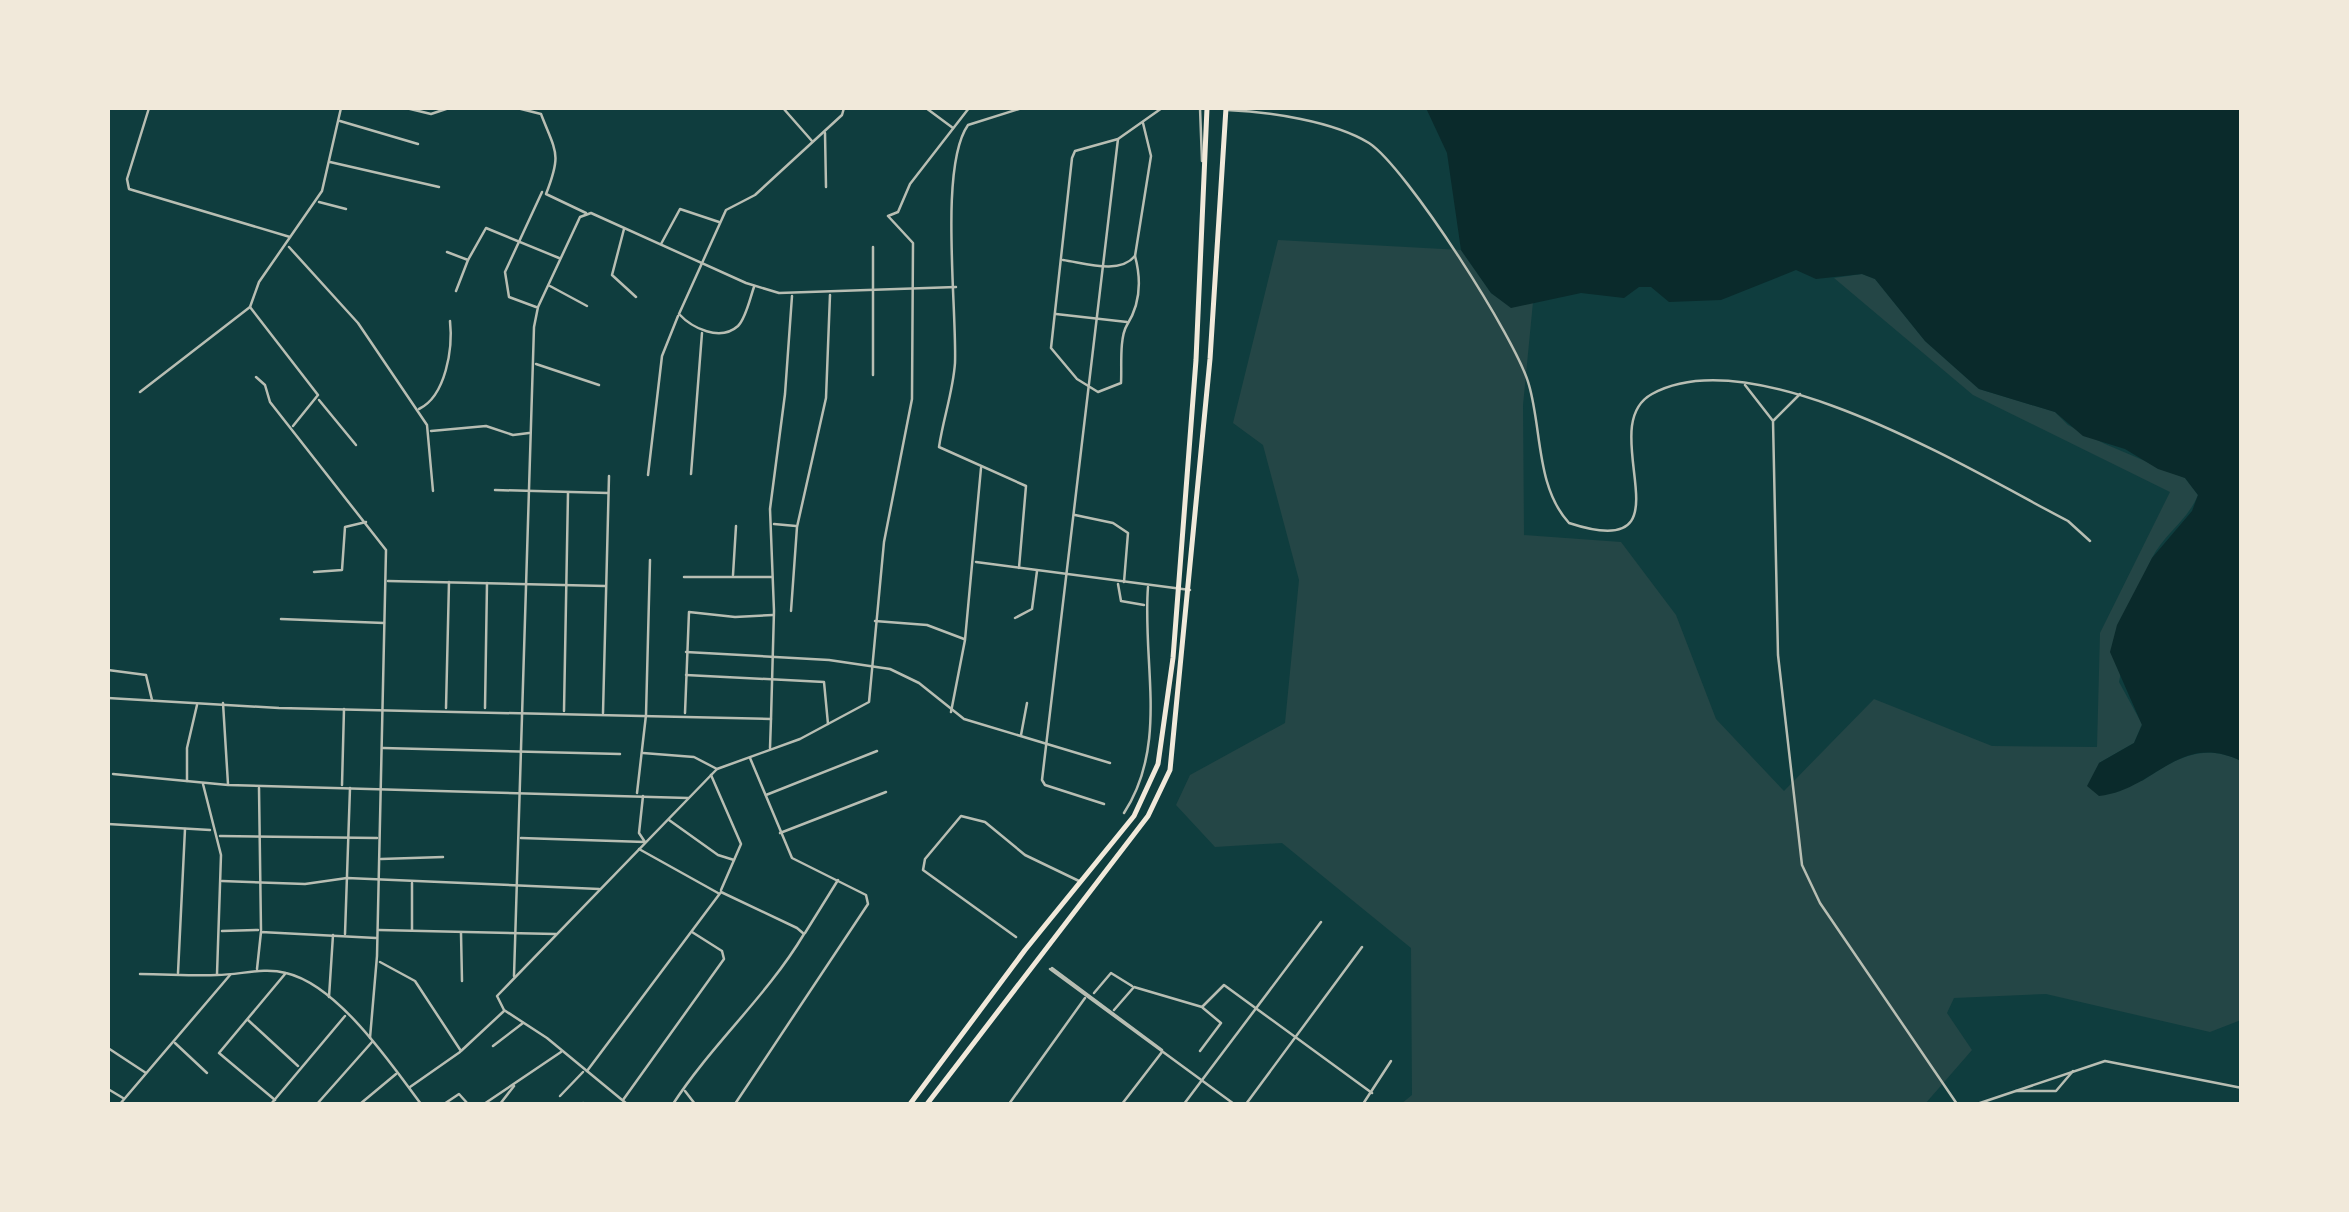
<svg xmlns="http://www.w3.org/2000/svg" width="2349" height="1212" font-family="'Open Sans',sans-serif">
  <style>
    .green { fill: #244646 }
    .water { fill: #0a2a2b }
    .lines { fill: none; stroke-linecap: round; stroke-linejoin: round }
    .minor { stroke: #b8beb3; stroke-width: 2.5 }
    .primary { stroke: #f1e9da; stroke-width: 5 }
  </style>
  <rect width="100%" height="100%" fill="#0f3d3e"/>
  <path class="green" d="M1278,240L1461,250L1491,293L1511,307L1533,302L1523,405L1524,535L1621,542L1676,615L1716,719L1784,791L1874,699L1992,746L2097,747L2100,633L2170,492L1973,395L1834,278L1862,274L1875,279L1925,341L1979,389L2055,412L2068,425L2105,444L2185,478L2198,495C2188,520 2164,534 2152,558C2133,595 2128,642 2119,682L2142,724L2134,743L2099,763L2142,781C2175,759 2203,742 2241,761V1020L2210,1032L2046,994L1954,998L1947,1013L1972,1050L1925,1104H1401L1412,1095L1411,948L1282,843L1215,847L1176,805L1190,775L1285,723L1299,580L1263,445L1233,423Z"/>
  <path class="water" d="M1426,108H2241V761C2179,731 2155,790 2099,796L2087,786L2099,763L2134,743L2142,725L2110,652L2117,625L2152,558L2192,511L2198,495L2185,478L2158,469L2125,449L2083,436L2055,412L1979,389L1925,341L1875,279L1862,274L1816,279L1796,270L1721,300L1669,302L1651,287H1639L1624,298L1581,293L1511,308L1491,293L1461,250L1447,153Z"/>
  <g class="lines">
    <g class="minor">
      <polyline points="149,108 127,179 129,189 290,237"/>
      <polyline points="406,108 431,114 449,108"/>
      <path d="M517,108L541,114C556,153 562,153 546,194L586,213"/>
      <polyline points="783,108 812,141"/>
      <polyline points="926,108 953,128"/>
      <polyline points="1200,108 1202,161"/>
      <path d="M1227,110C1270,112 1333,121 1369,143C1406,167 1517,340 1529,385C1542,430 1536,487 1569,523C1697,565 1591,427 1652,394C1755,337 1973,472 2068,521L2090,541"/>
      <polyline points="340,121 418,144"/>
      <polyline points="825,133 826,187"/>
      <polyline points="330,162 439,187"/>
      <polyline points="319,202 346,209"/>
      <polyline points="624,229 612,275 636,297"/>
      <polyline points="661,244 680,209 719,222"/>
      <polyline points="289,247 358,323 427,425 433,491"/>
      <polyline points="447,252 468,260 456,291"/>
      <path d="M1135,256C1142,282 1139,306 1127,325C1119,338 1122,368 1121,383L1098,392L1077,379L1051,348L1072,158L1075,151L1118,139L1162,108"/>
      <polyline points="468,260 486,228 559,258"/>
      <path d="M1063,260C1085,263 1119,275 1135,256L1151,156L1143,123"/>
      <polyline points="550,286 587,306"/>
      <path d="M754,287C750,298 746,318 738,326C720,342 692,328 679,314L726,210L755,195L842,115L844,108"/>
      <polyline points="250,307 318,395 293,426"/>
      <polyline points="536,307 509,297 505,272 542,192"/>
      <polyline points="1056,314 1127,322"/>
      <polyline points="536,364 599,385"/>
      <polyline points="873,375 873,247"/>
      <polyline points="256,377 265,385 270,402 386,550 377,956 370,1038"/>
      <polyline points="1745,385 1773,421 1778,655 1802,865 1820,903 1957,1104"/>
      <polyline points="140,392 250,307 259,282 322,191 341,108"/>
      <polyline points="319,400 356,445"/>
      <path d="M419,409C446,396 453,348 450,321"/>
      <polyline points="1774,420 1800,394"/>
      <polyline points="431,431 486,426 513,435 529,433"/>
      <polyline points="691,474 702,333"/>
      <polyline points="648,475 662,356 678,316"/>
      <polyline points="495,490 608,493"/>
      <polyline points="1075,515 1113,523 1128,533 1124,582"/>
      <polyline points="774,524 796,526"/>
      <polyline points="976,562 1190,590"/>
      <path d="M1019,568L1026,486L939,447C943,419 953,392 955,363C957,308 939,166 968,125L1022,108"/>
      <polyline points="314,572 342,570 345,527 366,522"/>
      <polyline points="733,575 736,526"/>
      <polyline points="684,577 772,577"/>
      <polyline points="388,581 605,586"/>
      <polyline points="1118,584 1121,601 1144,605"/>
      <polyline points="791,611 797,527 826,398 830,295"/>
      <polyline points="1015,618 1032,609 1037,571"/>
      <polyline points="281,619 384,623"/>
      <polyline points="875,621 927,625 964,639"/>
      <polyline points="686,652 829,660 890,669 919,683 964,719 1110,763"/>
      <polyline points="108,670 146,675 152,700"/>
      <polyline points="686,675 824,682 828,724"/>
      <polyline points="108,698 279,708 771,719 770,748"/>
      <polyline points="223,703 228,784"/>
      <polyline points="446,708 449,582"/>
      <polyline points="485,708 487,583"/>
      <polyline points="564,711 568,493"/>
      <polyline points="951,712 965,640 981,468"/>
      <polyline points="603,713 609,476"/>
      <polyline points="685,713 689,612 735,617 773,615"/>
      <polyline points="771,719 774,611 770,509 785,394 792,296"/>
      <polyline points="1021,735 1027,703"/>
      <polyline points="383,748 620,754"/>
      <polyline points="643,753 694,757 717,769"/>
      <polyline points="113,774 228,785 688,798"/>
      <polyline points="711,775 741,844 721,890"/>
      <polyline points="187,781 187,748 197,705"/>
      <polyline points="203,784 221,855 217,974"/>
      <polyline points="342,785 344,709"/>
      <polyline points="259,788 261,930"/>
      <polyline points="637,793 646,715 650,560"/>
      <polyline points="766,795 877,751"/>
      <polyline points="1104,804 1045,785 1042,780 1118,139"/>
      <path d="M1124,813C1169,744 1142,663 1148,587"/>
      <polyline points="669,820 718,855 734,860"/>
      <polyline points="108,824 210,830"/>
      <polyline points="780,833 886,792"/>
      <polyline points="220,836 377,838"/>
      <polyline points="521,838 645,842 639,833 643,796"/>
      <polyline points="639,849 718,893"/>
      <polyline points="381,859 443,857"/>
      <polyline points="222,881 305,884 347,878 599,889"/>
      <polyline points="379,930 556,934"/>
      <polyline points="412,930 412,883"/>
      <polyline points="222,931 258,930"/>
      <polyline points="461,933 462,981"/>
      <polyline points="805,933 838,880"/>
      <polyline points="345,934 350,788"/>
      <polyline points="1016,937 923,870 925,859 961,816 985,822 1025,855 1079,881"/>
      <polyline points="380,962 415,981 461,1051 504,1011"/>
      <polyline points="1052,968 1162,1050"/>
      <polyline points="257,969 261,932 376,938"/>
      <polyline points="1050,969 1234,1104"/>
      <polyline points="178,973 185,829"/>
      <path d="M140,974C166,974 192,976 217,975C240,975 263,967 286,973C338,985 391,1064 421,1104"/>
      <polyline points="514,976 534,327 538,307 580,217 591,213 746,283 779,293 956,287"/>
      <polyline points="1094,993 1111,973 1132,986"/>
      <polyline points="329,997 333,935"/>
      <polyline points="1114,1010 1134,987 1202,1007 1224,985 1372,1093"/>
      <polyline points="248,1020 298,1066"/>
      <polyline points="175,1043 207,1073"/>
      <polyline points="493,1046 523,1023"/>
      <polyline points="108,1048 146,1073"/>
      <polyline points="1200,1051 1221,1023 1203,1008"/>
      <path d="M587,1071L721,892L797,928L804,934C767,996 712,1044 673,1104"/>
      <polyline points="410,1087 460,1052"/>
      <polyline points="108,1089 123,1098"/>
      <polyline points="685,1091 695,1104"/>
      <polyline points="2016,1091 2056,1091 2073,1071"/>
      <polyline points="560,1096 583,1072"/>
      <polyline points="275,1100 219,1053 285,974"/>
      <polyline points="623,1100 724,959 722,951 692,932"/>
      <polyline points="120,1104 230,975"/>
      <polyline points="271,1104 345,1016"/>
      <polyline points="317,1104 372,1042"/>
      <polyline points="360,1104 396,1074"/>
      <polyline points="444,1104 459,1094 468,1104"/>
      <polyline points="484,1104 561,1052"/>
      <polyline points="500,1104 514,1086"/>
      <polyline points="581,1104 583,1103"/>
      <polyline points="627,1104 547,1038 504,1010 497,996 717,769 800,739 869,702 884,542 912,399 913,243 888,216 898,212 910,184 969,108"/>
      <polyline points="735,1104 868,904 866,895 792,858 750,758"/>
      <polyline points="1009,1104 1085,998"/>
      <polyline points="1122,1104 1162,1052"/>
      <polyline points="1184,1104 1321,922"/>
      <polyline points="1246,1104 1362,947"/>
      <polyline points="1363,1104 1391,1061"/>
      <polyline points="1977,1104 2105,1061 2242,1088"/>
    </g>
    <g class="primary">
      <polyline points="910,1104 1025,950 1134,816 1158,764 1173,658 1196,360 1207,108"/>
      <polyline points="927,1104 1148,816 1170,770 1210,359 1226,108"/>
    </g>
  </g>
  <rect width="2349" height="1212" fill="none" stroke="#f1e9da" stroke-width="220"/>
</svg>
